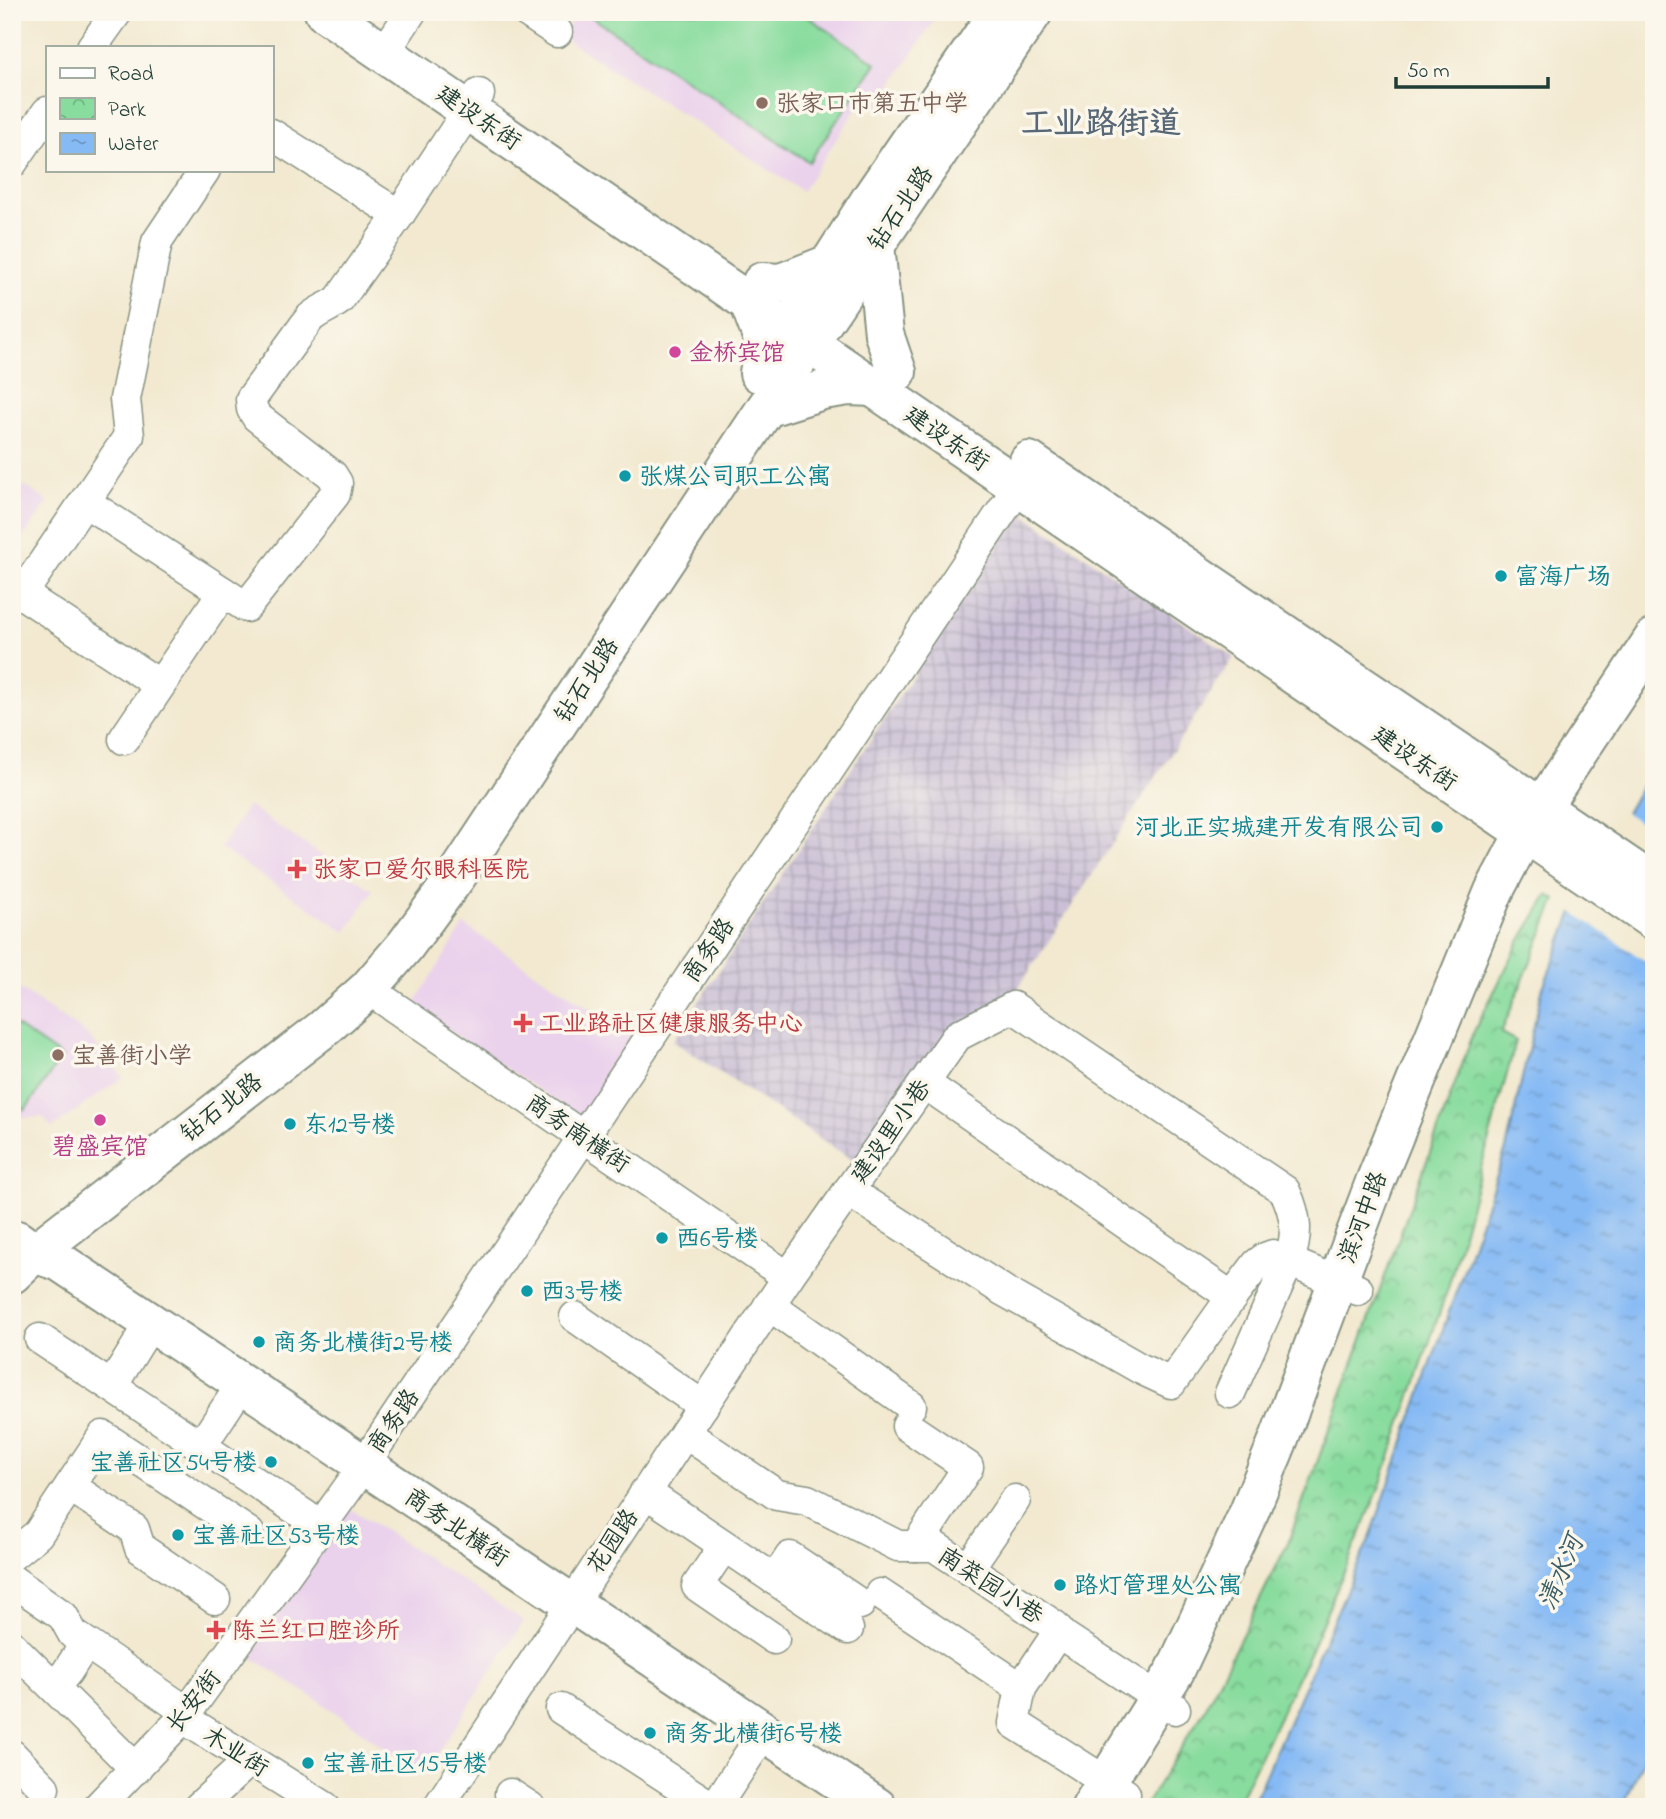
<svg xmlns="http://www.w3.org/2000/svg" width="1666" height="1819" font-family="'Indie Flower','LXGW WenKai TC',sans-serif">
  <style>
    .built { fill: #ead1ec }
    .industrial { fill: url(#industrial-grid) }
    .green { fill: #88dc9e; stroke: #548c69; stroke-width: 2 }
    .park { fill: url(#park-crowns); stroke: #548c69; stroke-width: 2 }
    .water { fill: url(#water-ripples); stroke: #527c94; stroke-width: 2 }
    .pier { fill: #f2e9d0 }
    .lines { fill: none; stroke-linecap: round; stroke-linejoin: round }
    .minor-casing { stroke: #889382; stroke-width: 33 }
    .major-casing { stroke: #889382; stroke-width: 42 }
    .minor { stroke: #fff; stroke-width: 30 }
    .major { stroke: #fff; stroke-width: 38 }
    .education-dot { fill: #8d6e63; stroke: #fbf7ec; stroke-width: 2.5 }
    .hotel-dot { fill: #d1479c; stroke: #fbf7ec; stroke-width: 2.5 }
    .culture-dot { fill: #0f9aa8; stroke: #fbf7ec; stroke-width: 2.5 }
    .health-dot { fill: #e0444e; stroke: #fbf7ec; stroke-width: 2.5 }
    .labels { text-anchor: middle; stroke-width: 7; stroke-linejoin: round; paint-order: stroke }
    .education-label { font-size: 24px; fill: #785e54; stroke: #fbf7ec; text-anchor: start }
    .street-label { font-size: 24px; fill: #1f3d34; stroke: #fbf7ec }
    .hotel-label { font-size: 24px; fill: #b23c85; stroke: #fbf7ec; text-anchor: start }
    .culture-label { font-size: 24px; fill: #0d838f; stroke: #fbf7ec; text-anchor: start }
    .health-label { font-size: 24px; fill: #be3a42; stroke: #fbf7ec; text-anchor: start }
    .water-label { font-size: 26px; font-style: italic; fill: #395c64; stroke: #fbf7ec }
    .district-label { font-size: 32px; font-weight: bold; fill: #586877; stroke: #fbf7ec }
  </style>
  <defs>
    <pattern id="industrial-grid" width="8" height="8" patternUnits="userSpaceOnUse" patternTransform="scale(1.75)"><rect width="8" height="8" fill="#cabfd6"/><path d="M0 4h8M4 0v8" fill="none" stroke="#a39cae"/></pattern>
    <pattern id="park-crowns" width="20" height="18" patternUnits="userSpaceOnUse" patternTransform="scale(1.75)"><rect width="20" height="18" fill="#88dc9e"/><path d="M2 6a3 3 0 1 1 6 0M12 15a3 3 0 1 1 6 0" fill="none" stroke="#6fb482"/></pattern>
    <pattern id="water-ripples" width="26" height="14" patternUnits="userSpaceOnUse" patternTransform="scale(1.75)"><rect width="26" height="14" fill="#86baf4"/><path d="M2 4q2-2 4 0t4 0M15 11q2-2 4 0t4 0" fill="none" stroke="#6d98c6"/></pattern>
  </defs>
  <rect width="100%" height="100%" fill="#fbf7ec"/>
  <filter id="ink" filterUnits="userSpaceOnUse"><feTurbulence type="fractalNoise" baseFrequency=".0143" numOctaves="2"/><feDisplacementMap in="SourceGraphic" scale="14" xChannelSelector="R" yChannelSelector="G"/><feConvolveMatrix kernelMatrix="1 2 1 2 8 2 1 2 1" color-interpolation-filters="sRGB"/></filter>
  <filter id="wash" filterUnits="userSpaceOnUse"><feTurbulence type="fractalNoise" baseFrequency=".00686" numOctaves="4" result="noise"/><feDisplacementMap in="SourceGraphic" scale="28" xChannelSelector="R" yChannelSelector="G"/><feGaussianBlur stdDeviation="1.57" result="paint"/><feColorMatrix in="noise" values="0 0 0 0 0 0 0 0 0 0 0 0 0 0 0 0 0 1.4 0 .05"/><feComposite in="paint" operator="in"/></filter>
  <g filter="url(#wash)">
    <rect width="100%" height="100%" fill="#f2e9d0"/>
    <g class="built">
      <polygon points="578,12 940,12 877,107 863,99 802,191 562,37"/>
      <polygon points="12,477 48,502 12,552"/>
      <polygon points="248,806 373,890 346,932 220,848"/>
      <polygon points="464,925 635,1039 582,1118 412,1007"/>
      <polygon points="12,984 86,1034 123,1077 52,1128 43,1117 12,1118"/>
      <polygon points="348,1507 524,1621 424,1775 388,1751 325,1705 251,1657"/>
    </g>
    <polygon class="industrial" points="1020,512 1234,657 1011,999 857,1163 673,1041"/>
    <g class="green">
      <polygon points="588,12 801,12 876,63 809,162 587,14"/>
      <polygon points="12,1023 62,1057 25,1110 12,1101"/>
    </g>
    <polygon class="park" points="1548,895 1556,900 1501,1033 1516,1041 1448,1288 1379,1489 1312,1647 1236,1807 1144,1807 1205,1709 1287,1545 1475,1029 1519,943"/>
    <polygon class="water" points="1654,765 1654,1734 1623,1807 1251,1807 1371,1535 1506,1149 1542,990 1584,885"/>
    <polygon class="pier" points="1623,811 1654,832 1654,967 1570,910 1581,883"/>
  </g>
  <g filter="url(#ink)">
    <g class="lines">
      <g class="minor-casing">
        <g id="minor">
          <polyline points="527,12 557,32"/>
          <polyline points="92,47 117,12"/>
          <polyline points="384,53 411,12"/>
          <polyline points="271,134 399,215 479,94"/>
          <polyline points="12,163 47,112"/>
          <polyline points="85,502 223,592"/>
          <polyline points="160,685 22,594 129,436 125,399 157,242 205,170"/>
          <path d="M124,739L223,592L246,607L335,494L337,483L332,475L257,417L252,409L251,399L310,318C319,310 330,307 339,300L399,215"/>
          <polyline points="368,989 788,1277"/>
          <polyline points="924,1083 1059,1176"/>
          <polyline points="1067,1183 1232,1297"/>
          <polyline points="848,1191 1004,1291 1141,1369 1171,1383 1232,1297 1257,1264 1265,1258 1273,1255 1358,1290"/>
          <polyline points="769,1305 911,1406"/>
          <polyline points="575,1317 703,1406"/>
          <polyline points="40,1339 306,1516"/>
          <polyline points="112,1386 151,1323"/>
          <polyline points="907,1426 968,1467 916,1546"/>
          <polyline points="685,1433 777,1495 807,1500 898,1546 934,1546 1055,1626 1062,1635 1175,1709"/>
          <polyline points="201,1446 242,1384"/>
          <polyline points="70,1486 134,1529 140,1548 215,1599"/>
          <polyline points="645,1492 848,1629"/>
          <polyline points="724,1546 697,1586 774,1639"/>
          <polyline points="12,1555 38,1534 103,1436 249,1533"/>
          <polyline points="968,1569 1015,1500"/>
          <polyline points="12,1580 63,1616 73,1634 174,1703"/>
          <polyline points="775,1580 790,1557 860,1604"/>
          <polyline points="880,1594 1021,1688"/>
          <polyline points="1059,1631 1021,1688 1014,1723 1125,1794"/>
          <polyline points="12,1646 136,1769"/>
          <polyline points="54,1687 67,1672 86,1643"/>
          <polyline points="561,1709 712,1807"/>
          <polyline points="183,1718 325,1807"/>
          <polyline points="12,1755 44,1788"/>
          <polyline points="510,1794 530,1807"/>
          <polyline points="98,1807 183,1718 351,1484 1019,486"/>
          <polyline points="199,1807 250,1760"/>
          <path d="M438,1807L788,1277L957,1036L1013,1007L1285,1191C1297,1217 1298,1234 1289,1261L1230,1393"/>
          <polyline points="715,1807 764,1732"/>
        </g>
      </g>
      <g class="major-casing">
        <g id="major">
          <polyline points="324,12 1654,921"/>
          <polyline points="875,245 884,334 897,372"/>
          <polyline points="762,282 781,283 829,264"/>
          <polyline points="749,302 764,342 759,373"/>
          <polyline points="789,328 872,197 999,12"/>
          <polyline points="766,408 823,390 849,386 873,387"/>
          <polyline points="1029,461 1654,884"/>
          <polyline points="17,1240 34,1253 60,1262 877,1807"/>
          <polyline points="12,1274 34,1253 324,1028 368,989 405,946 458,874 809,343 1033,12"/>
          <polyline points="1091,1807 1175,1671 1249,1512 1278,1441 1375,1182 1494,891 1525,832 1654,638"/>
        </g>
      </g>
      <use href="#minor" class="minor"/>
      <use href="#major" class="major"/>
    </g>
  </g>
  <g class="education-dot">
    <circle cx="762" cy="103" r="7"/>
    <circle cx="58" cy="1055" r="7"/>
  </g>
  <g class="hotel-dot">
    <circle cx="675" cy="352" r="7"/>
    <circle cx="100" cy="1120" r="7"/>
  </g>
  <g class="culture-dot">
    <circle cx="625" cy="476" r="7"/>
    <circle cx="1501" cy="576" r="7"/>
    <circle cx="1437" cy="827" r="7"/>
    <circle cx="290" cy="1124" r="7"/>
    <circle cx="662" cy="1238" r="7"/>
    <circle cx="527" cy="1291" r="7"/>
    <circle cx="259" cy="1342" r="7"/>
    <circle cx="271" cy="1462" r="7"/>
    <circle cx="178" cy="1535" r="7"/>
    <circle cx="1060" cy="1585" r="7"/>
    <circle cx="650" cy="1733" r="7"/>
    <circle cx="308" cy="1763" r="7"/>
  </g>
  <g class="health-dot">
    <path d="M293.5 858.5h7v7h7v7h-7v7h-7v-7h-7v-7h7z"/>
    <path d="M519.5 1012.5h7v7h7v7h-7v7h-7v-7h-7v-7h7z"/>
    <path d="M212.5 1619.5h7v7h7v7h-7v7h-7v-7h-7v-7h7z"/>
  </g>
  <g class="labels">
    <g class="education-label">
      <text x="776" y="111">张家口市第五中学</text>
      <text x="72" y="1063">宝善街小学</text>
    </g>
    <g class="street-label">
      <text transform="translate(479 117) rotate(34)" y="8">建设东街</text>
      <text transform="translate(900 208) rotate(-56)" y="8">钻石北路</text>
      <text transform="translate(947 438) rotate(34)" y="8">建设东街</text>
      <text transform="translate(586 680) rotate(-57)" y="8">钻石北路</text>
      <text transform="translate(1415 758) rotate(34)" y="8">建设东街</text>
      <text transform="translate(708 950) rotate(-56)" y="8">商务路</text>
      <text transform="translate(221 1107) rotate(-38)" y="8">钻石北路</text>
      <text transform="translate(890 1131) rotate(-55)" y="8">建设里小巷</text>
      <text transform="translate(578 1133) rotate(34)" y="8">商务南横街</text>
      <text transform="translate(1362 1217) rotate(-69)" y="8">滨河中路</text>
      <text transform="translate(393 1421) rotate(-56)" y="8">商务路</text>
      <text transform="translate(457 1527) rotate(34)" y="8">商务北横街</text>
      <text transform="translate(612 1541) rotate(-56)" y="8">花园路</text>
      <text transform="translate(991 1585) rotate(33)" y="8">南菜园小巷</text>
      <text transform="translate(193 1701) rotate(-52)" y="8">长安街</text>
      <text transform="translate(236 1751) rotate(32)" y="8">木业街</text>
    </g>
    <g class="hotel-label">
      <text x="689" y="360">金桥宾馆</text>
      <text x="100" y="1154" text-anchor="middle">碧盛宾馆</text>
    </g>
    <g class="culture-label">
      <text x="639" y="484">张煤公司职工公寓</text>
      <text x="1515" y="584">富海广场</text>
      <text x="1423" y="835" text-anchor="end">河北正实城建开发有限公司</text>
      <text x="304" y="1132">东12号楼</text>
      <text x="676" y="1246">西6号楼</text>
      <text x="541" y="1299">西3号楼</text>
      <text x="273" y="1350">商务北横街2号楼</text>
      <text x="257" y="1470" text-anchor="end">宝善社区54号楼</text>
      <text x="192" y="1543">宝善社区53号楼</text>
      <text x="1074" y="1593">路灯管理处公寓</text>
      <text x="664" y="1741">商务北横街6号楼</text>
      <text x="322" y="1771">宝善社区15号楼</text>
    </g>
    <g class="health-label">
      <text x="313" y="877">张家口爱尔眼科医院</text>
      <text x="539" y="1031">工业路社区健康服务中心</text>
      <text x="232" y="1638">陈兰红口腔诊所</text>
    </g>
    <g class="water-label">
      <text transform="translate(1560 1572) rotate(-67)" y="9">清水河</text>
    </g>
    <g class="district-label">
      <text x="1101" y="133">工业路街道</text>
    </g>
  </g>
  <rect width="1666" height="1819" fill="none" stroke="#fbf7ec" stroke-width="42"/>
  <rect x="46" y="46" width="228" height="126" fill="#fbf7ec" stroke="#a3ada2" stroke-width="2"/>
  <rect x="60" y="68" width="35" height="10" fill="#ffffff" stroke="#a3ada2" stroke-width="2"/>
  <text x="108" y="80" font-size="21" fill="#1f3d34">Road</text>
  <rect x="60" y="98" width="35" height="21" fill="url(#park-crowns)" stroke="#a3ada2" stroke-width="2"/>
  <text x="108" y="116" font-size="21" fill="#1f3d34">Park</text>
  <rect x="60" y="133" width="35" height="21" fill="url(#water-ripples)" stroke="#a3ada2" stroke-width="2"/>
  <text x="108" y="150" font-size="21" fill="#1f3d34">Water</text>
  <path d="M1396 77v10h152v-10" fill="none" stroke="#1f3d34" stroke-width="3.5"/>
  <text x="1407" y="77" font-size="21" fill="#1f3d34" stroke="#fbf7ec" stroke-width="5" paint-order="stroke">50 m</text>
</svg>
